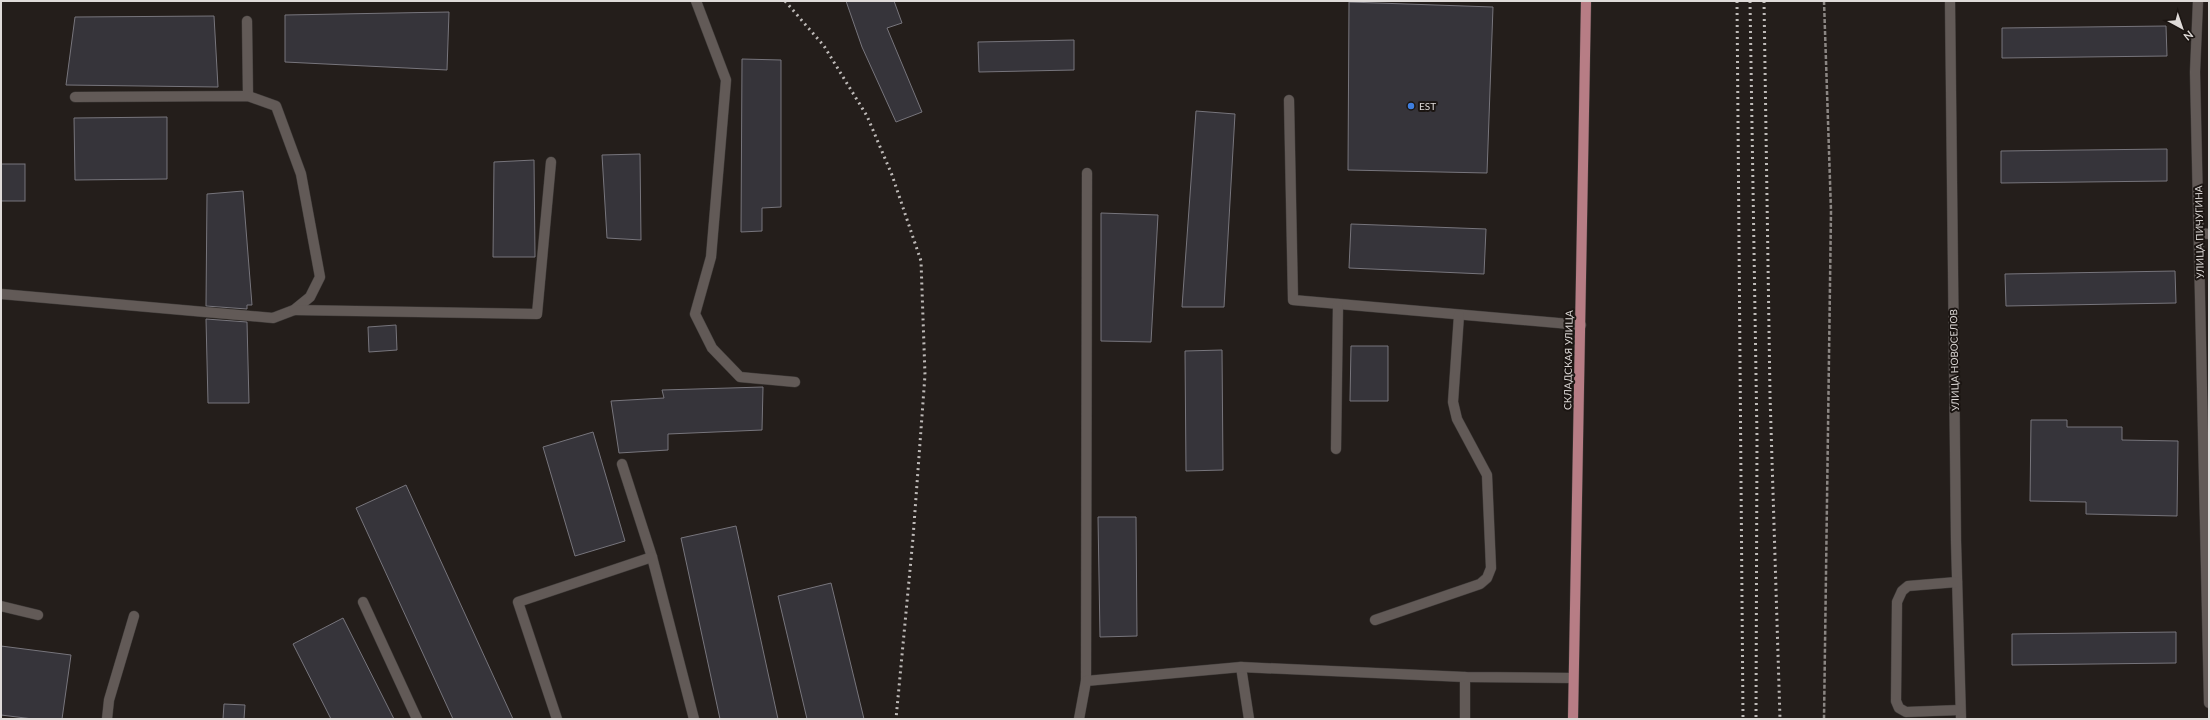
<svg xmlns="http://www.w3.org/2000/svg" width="2210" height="720" font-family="Lato,sans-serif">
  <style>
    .building { fill: #36343a; stroke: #77757c }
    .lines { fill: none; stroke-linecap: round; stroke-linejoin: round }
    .minor-casing { stroke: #3f3b39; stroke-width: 11 }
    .major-casing { stroke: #3f3b39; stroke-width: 11 }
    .path { stroke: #8b8683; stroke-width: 2.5; stroke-dasharray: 4 2; stroke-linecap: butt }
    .minor { stroke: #625a57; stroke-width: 10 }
    .major { stroke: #b77d85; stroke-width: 10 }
    .rail { stroke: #bebab8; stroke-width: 3; stroke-dasharray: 2 4; stroke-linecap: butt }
    .shop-dot { fill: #3f7fe0; stroke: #1b1512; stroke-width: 1.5 }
    .labels { text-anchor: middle; stroke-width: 4; stroke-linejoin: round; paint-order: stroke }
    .poi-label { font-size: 10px; fill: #dfdbd9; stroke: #1b1512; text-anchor: start }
    .street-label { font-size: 10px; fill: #dfdbd9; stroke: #1b1512 }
  </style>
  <rect width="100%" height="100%" fill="#241e1b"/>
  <g class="building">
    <polygon points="846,1 894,1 902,23 887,28 922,112 896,122 862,47"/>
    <polygon points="1349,2 1493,7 1487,173 1348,170"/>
    <polygon points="449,12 447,70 285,62 285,15"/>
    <polygon points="214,16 218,87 66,85 75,17"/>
    <polygon points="2166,26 2167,56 2002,58 2002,28"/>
    <polygon points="1074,40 1074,70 979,72 978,42"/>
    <polygon points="742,59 781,60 781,207 762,208 762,231 741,232"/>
    <polygon points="1196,111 1235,114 1224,307 1182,307"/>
    <polygon points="167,117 167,179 75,180 74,118"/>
    <polygon points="2167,149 2167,181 2001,183 2001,151"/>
    <polygon points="640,154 641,240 607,238 602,155"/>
    <polygon points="534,160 535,257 493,257 494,162"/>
    <rect x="1" y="164" width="24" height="37"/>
    <polygon points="243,191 252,305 247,305 247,309 206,306 207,194"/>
    <polygon points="1101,213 1158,215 1151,342 1101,341"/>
    <polygon points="1351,224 1486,229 1484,274 1349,268"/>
    <polygon points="2175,271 2176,303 2006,306 2005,274"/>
    <polygon points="206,319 247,322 249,403 208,403"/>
    <polygon points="396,325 397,350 369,352 368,327"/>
    <polygon points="1351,346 1388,346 1388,401 1350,401"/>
    <polygon points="1222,350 1223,470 1186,471 1185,351"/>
    <polygon points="763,387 762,430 668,434 668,450 619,453 611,401 664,398 662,390"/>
    <polygon points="2031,420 2067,420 2067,427 2122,427 2122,440 2178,441 2177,516 2086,514 2086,502 2030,501"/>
    <polygon points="593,432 625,541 575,556 543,447"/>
    <polygon points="406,485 513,719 453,719 356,508"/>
    <polygon points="1098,517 1136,517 1137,636 1100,637"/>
    <polygon points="736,526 778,719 720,719 681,538"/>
    <polygon points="831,583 864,719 807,719 778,596"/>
    <polygon points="343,618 394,719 331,719 293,644"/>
    <polygon points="2176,632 2176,663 2012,665 2012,634"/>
    <polygon points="1,646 71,655 62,719 33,719 1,715"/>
    <polygon points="224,704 245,705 244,719 223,719"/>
  </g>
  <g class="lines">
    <g class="minor-casing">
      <g id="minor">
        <polyline points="696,1 726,80 711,257 695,314 712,348 740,377 795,382"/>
        <polyline points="1950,1 1956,541 1961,719"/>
        <polyline points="2198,1 2195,72 2209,703"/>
        <polyline points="247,21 248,96"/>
        <polyline points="1289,100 1293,300 1581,325"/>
        <polyline points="2199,233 2209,234"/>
        <polyline points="1,294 273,318 294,310 310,297 320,277 301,174 276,106 248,96 75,97"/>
        <polyline points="294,310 537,314 551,162"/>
        <polyline points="1336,449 1338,304"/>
        <polyline points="622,464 652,557"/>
        <polyline points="1957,582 1908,586 1902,591 1897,602 1896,701 1899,708 1906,712 1960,710"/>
        <polyline points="363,602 417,719"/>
        <polyline points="1,606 38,615"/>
        <polyline points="1375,620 1480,584 1487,578 1491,568 1487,475 1457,419 1453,402 1459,315"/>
        <polyline points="1241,667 1249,719"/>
        <polyline points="1465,677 1465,719"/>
        <polyline points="1086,681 1087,173"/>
        <polyline points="107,719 109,700 134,616"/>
        <polyline points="557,719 518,602 652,557 694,719"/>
        <polyline points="1079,719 1086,681 1241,667 1465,677 1573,678"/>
      </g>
    </g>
    <g class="major-casing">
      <polyline id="major" points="1573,719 1586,1"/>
    </g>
    <polyline class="path" points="1824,1 1831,211 1824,719"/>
    <use href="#minor" class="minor"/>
    <use href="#major" class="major"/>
    <g class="rail">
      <polyline points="785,1 824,46 867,116 892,175 921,261 925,375 913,538 896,719"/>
      <polyline points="1737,1 1743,719"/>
      <polyline points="1750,1 1757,437 1756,719"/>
      <polyline points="1764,1 1770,395 1780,719"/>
    </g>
  </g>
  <circle class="shop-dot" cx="1411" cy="106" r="4"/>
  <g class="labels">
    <g class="poi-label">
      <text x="1419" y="110">EST</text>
    </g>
    <g class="street-label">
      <text transform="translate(2199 232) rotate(-91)" y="4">УЛИЦА ПИЧУГИНА</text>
      <text transform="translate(1568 360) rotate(-89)" y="4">СКЛАДСКАЯ УЛИЦА</text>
      <text transform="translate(1954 360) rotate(-91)" y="4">УЛИЦА НОВОСЕЛОВ</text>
    </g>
  </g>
  <rect width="2210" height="720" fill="none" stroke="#dfdbd9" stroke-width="4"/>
  <g transform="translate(2182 28) rotate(140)" stroke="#1b1512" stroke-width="3" paint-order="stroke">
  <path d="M0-3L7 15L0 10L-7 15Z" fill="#dfdbd9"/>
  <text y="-6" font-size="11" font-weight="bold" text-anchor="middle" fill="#dfdbd9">N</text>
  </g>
</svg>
